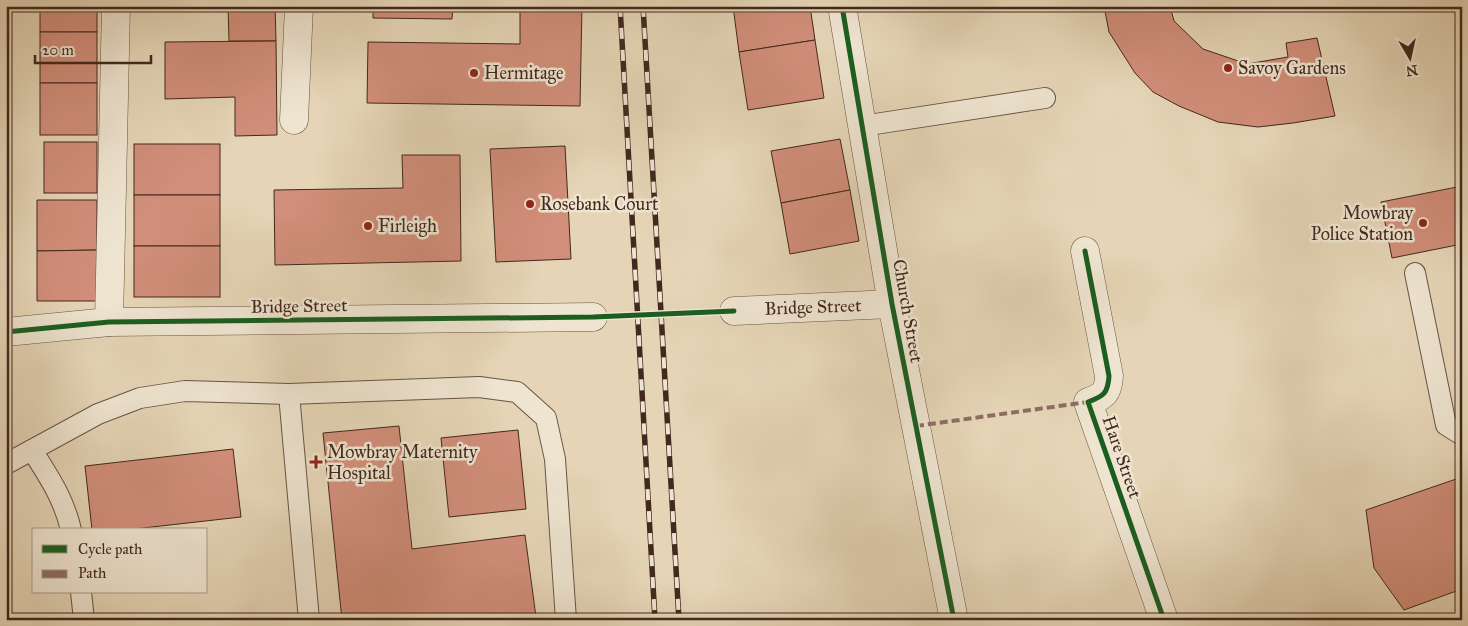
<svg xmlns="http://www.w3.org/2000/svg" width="1468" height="626" font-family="'IM FELL Great Primer',serif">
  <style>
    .building { fill: #d18e7a; stroke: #42281e }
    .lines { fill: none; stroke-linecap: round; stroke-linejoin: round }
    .service-casing { stroke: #6b5344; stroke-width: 22 }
    .minor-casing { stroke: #6b5344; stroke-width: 29 }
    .service { stroke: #eee4d0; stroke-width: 20 }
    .minor { stroke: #eee4d0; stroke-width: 28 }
    .rail-casing { stroke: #42281e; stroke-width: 5.5 }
    .rail { stroke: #eee4d0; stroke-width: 4; stroke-dasharray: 11; stroke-linecap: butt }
    .quiet { stroke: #8d6e63; stroke-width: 4; stroke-dasharray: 8 4; stroke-linecap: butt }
    .cycleway-casing { stroke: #eee4d0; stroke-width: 8 }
    .cycleway { stroke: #1b5e20; stroke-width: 5 }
    .poi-dot { fill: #8f2418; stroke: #eee4d0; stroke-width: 2 }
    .labels { text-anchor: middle; stroke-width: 5; stroke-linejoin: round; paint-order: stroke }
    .poi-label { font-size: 18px; fill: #42281e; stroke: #eee4d0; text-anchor: start }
    .street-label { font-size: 18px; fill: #42281e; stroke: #eee4d0 }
  </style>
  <rect width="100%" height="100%" fill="#e5d5b6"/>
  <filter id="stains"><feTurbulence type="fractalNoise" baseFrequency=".004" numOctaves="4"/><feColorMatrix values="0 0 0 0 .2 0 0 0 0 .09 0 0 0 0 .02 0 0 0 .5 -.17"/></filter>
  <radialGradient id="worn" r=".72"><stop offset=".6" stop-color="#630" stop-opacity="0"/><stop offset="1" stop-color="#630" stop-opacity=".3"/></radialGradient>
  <g class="building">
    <rect x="40" y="6" width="57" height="26"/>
    <polygon points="228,6 275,6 276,41 229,41"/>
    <polygon points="373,6 453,6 452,19 373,18"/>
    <polygon points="520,6 582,6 580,106 367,103 368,42 520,44"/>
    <polygon points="733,6 810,6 815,40 739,52"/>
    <polygon points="1104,6 1170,6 1174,21 1203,49 1247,64 1288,57 1286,43 1317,38 1335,116 1293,123 1258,127 1218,122 1179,106 1153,92 1135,73 1109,32"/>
    <rect x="40" y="32" width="57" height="51"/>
    <polygon points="815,40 824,98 748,110 739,52"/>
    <polygon points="276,41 277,135 235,136 235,97 165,99 165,42"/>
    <rect x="40" y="83" width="57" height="52"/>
    <polygon points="840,139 850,190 781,203 771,151"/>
    <rect x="44" y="142" width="53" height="51"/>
    <rect x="134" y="144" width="86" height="51"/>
    <polygon points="565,146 571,259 496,262 490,149"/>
    <polygon points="402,155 460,155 461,261 275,265 274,190 403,188"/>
    <polygon points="1462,186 1462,244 1392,258 1381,202"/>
    <polygon points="850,190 859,241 790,254 781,203"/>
    <rect x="134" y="195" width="86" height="51"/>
    <polygon points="37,200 97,200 97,250 37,251"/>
    <rect x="134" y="246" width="86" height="51"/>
    <polygon points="97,250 97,301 37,301 37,251"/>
    <polygon points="399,426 412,549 525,535 536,617 511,620 342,620 323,433"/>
    <polygon points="518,430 526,509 449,517 441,438"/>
    <polygon points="233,449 241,517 125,530 92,530 85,466"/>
    <polygon points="1462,477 1462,589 1404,610 1374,568 1366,510"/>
  </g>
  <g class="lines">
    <g class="service-casing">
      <g id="service">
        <polyline points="862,126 1045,98"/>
        <polyline points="1415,273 1446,425 1462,435"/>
        <polyline points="289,394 309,620"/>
        <path d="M32,450C49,477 64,499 71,530"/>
        <polyline points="6,464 98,414 140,398 185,391 289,394 479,387 517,392 546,418 555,459 566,620"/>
        <polyline points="81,592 84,620"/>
      </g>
    </g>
    <g class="minor-casing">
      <g id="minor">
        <polyline points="842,6 892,304 954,620"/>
        <polyline points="294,120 299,6"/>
        <path d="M1085,251L1109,376C1108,393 1104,396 1088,402L1164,620"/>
        <polyline points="734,311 892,304"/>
        <polyline points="109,322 116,6"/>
        <polyline points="6,332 109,322 593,317"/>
      </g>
    </g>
    <use href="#service" class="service"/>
    <use href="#minor" class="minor"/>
    <g class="rail-casing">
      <g id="rail">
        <polyline points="620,6 655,620"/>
        <polyline points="643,6 679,620"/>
      </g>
    </g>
    <use href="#rail" class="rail"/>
    <polyline class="quiet" points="916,426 1088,402"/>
    <g class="cycleway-casing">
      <g id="cycleway">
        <polyline points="842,6 892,304 954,620"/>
        <path d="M1085,251L1109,376C1108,393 1104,396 1088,402L1164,620"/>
        <polyline points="6,332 109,322 593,317 734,311"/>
      </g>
    </g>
    <use href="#cycleway" class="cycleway"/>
  </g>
  <g class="poi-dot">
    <circle cx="1228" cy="68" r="5"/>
    <circle cx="474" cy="73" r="5"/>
    <circle cx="530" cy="204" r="5"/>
    <circle cx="1423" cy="223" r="5"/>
    <circle cx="368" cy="226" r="5"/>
    <path d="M313.5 454.5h5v5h5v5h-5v5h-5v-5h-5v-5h5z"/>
  </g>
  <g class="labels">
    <g class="poi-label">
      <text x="1238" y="74">Savoy Gardens</text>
      <text x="484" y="79">Hermitage</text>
      <text x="540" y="210">Rosebank Court</text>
      <text x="1413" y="219" text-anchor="end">Mowbray<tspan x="1413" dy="21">Police Station</tspan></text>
      <text x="378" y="232">Firleigh</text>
      <text x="327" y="458">Mowbray Maternity<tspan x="327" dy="21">Hospital</tspan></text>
    </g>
    <g class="street-label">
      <text transform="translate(299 306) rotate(-1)" y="6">Bridge Street</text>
      <text transform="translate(813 307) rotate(-2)" y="6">Bridge Street</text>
      <text transform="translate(908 311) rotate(80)" y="6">Church Street</text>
      <text transform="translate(1122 457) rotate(71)" y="6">Hare Street</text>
    </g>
  </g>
  <rect width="1468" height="626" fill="none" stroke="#e5d5b6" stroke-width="25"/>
  <rect x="8" y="8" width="1453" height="611" fill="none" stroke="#42281e" stroke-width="2.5"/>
  <rect x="12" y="12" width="1443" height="601" fill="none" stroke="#42281e"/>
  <rect x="32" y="528" width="175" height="65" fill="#eee4d0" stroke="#a99989"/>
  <rect x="42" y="545" width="25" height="8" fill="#1b5e20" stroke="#a99989"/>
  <text x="78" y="554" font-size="15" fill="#42281e">Cycle path</text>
  <rect x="42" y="570" width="25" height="8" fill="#8d6e63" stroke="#a99989"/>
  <text x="78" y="578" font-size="15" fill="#42281e">Path</text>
  <g transform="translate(1410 58) rotate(171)" stroke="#eee4d0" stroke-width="4" paint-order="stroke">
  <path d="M0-4L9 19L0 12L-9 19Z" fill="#42281e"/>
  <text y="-8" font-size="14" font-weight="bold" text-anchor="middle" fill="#42281e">N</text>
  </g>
  <path d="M35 55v8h116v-8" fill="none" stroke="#42281e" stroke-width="2.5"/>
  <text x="42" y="55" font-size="15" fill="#42281e" stroke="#eee4d0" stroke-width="4" paint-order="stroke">20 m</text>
  <rect width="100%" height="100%" filter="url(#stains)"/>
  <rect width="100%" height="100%" fill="url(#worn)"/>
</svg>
